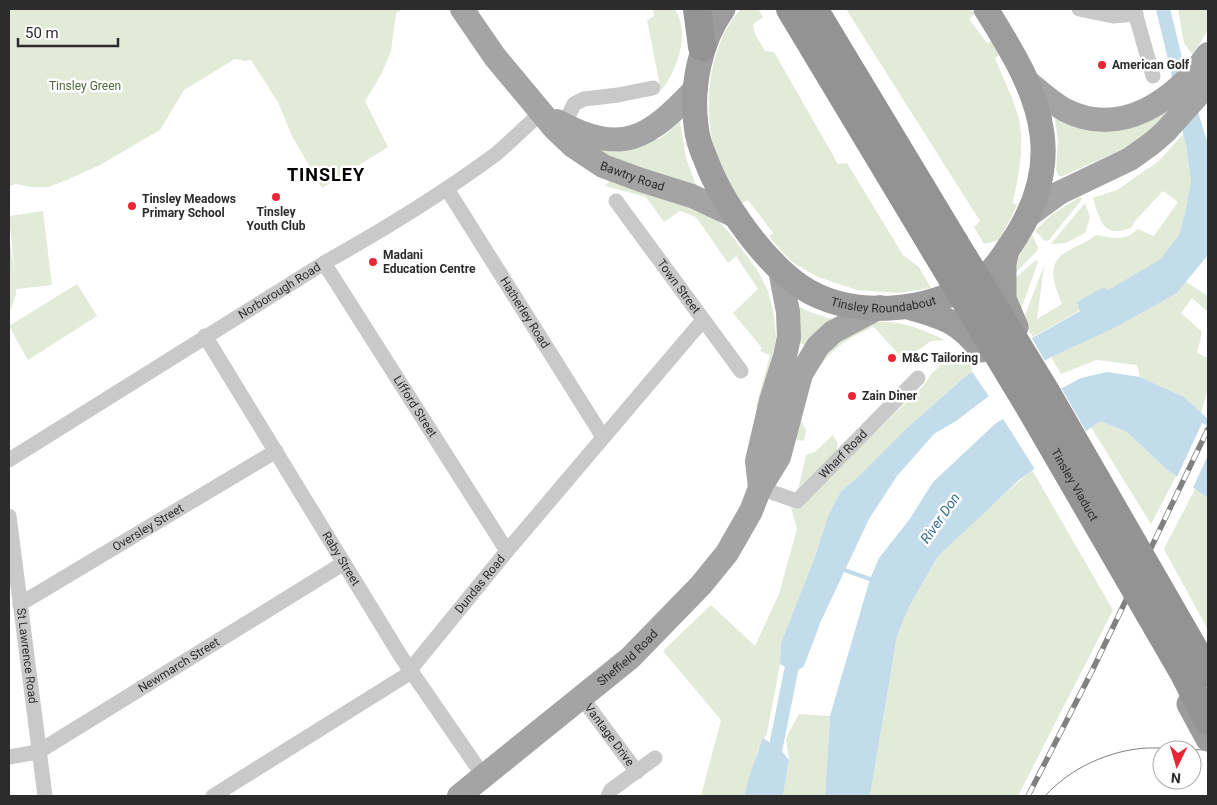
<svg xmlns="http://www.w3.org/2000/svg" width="1217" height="805" font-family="Roboto,sans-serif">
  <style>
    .green { fill: #e2ead8 }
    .water { fill: #c3dceb }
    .pier { fill: #fff }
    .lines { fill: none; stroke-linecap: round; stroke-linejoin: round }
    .stream { stroke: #c3dceb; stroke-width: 4 }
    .canal { stroke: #c3dceb; stroke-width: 14 }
    .minor { stroke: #c9c9c9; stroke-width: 15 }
    .primary { stroke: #a4a4a4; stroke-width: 24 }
    .trunk { stroke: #9c9c9c; stroke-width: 25 }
    .motorway { stroke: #939393; stroke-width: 28 }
    .tram { stroke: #818181; stroke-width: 1 }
    .rail-casing { stroke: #818181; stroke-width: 5.5 }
    .rail { stroke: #fff; stroke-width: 4; stroke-dasharray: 11; stroke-linecap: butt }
    .trunk-bridge { stroke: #9c9c9c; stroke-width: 25 }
    .motorway-bridge { stroke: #939393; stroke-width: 28 }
    .poi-dot { fill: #ea2635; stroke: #fff; stroke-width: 2 }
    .labels { text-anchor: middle; stroke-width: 5; stroke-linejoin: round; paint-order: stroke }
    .poi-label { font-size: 12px; font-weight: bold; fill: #2c2c2c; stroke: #fff; text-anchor: start }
    .park-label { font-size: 12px; fill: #4f6838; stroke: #fff }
    .street-label { font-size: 12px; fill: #2c2c2c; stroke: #fff }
    .water-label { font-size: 14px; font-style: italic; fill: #386e8f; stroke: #fff }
    .district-label { font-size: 18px; font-weight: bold; letter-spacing: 1px; fill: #000; stroke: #fff }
  </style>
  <rect width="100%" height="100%" fill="#fff"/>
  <g class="green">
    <polygon points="9,9 403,9 396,13 391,51 381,75 365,101 388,147 322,188 292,136 278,102 251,60 245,61 235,59 184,90 160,130 100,165 62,182 48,187 31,187 16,184 10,186 9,189"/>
    <path d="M653,9H675C677,13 680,19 681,24C685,48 675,72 661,91L647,20L654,16Z"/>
    <path d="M741,9H758L763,17L753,24L755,34L765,51L774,52L838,164L847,163L903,255L919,267L931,288L898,293L857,290L818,277L792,262L769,237L773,233L748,200L742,203C736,192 728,182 722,170C700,124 705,47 741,9Z"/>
    <path d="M846,9H970L975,13L969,19L987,43L992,41L999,55L995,58C1002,76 1011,94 1017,112C1026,141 1019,174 1013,202L1017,206L999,240L984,244L974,227L980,221Z"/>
    <polygon points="1178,9 1208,9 1208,30 1193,55 1184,43"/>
    <polygon points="1175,104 1178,110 1130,146 1063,176 1059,176 1056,170 1058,142 1054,112"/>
    <polygon points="680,122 686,158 697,188 652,177 592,148 615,152 630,150 661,138"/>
    <path d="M1184,133L1191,182L1185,213L1179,235L1162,259L1108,290L1077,302L1080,310L1033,337L1024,322L1025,315L1044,266L1037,319L1062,304C1053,280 1044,262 1073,248C1081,244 1089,241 1096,235C1113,238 1125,242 1138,229L1154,236L1178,202L1163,191L1134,222L1132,227C1103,240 1100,220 1093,198L1117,190L1159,161Z"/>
    <polygon points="610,180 692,203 716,219 729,232 758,271 768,291 774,315 776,339 759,409 756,407 770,355 760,351 762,348 733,313 758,289 736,256 728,263 696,217 680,211 664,222 646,197 605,186"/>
    <polygon points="1080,197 1082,199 1049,240 1045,241 1035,231 1051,215"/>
    <polygon points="1085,203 1090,217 1085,233 1066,243 1051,244"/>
    <polygon points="43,211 52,285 16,289 16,294 9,314 9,235 15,275 9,216"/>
    <polygon points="1032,235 1038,247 1037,251 1015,273 1019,256"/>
    <polygon points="1036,260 1038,262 1019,315 1012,281"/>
    <polygon points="1186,282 1208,296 1208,312 1192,298 1181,313 1202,332 1197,353 1208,358 1208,388 1201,413 1184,397 1140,377 1137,365 1096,360 1061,374 1051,357 1177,293"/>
    <polygon points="77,284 97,316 28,360 9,326"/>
    <polygon points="800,307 812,313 832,319 805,345 799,343 799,308"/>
    <path d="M871,322C901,320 919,328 945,340L931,341L904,360L873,326C868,330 862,332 856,335C828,351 813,369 804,401C801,412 799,420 806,430L804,441L795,439L797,406L821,352Z"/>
    <polygon points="953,354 965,357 974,371 967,375 907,428 858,477 841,491 828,516 815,557 781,643 780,664 767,733 758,750 744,796 701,796 721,720 663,651 711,605 755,646 779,594 797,529 791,507 821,485 925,384 931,374"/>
    <polygon points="1100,421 1127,432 1166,469 1176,476 1151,524 1091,427"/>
    <polygon points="833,435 838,444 836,452 798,490 806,455 815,452"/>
    <polygon points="1032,470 1113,610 1018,796 870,796 897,636 909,607 938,556 979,516"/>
    <polygon points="1195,489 1208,498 1208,630 1164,549"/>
    <polygon points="799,714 830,716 825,796 783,796 789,760 786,738"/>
  </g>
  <g class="water">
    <polygon points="1182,61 1208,144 1208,252 1207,256 1177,293 1116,327 1051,357 993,393 956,421 934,434 897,476 869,519 821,621 804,666 796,672 780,664 781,643 815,557 828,516 841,491 858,477 907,428 967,375 1080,311 1077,302 1104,287 1108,290 1161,259 1179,235 1185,213 1191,182 1186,146 1171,75"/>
    <polygon points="1107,372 1140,377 1184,397 1208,419 1208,498 1166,469 1127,432 1100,421 1019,480 938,556 909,607 897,636 870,796 825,796 830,716 870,579 879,558 909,520 933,482 996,423 1081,378"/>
    <polygon points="763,738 780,749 789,760 783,796 744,796 751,771"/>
  </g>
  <g class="pier">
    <polygon points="1030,335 1046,363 990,398 971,370"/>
    <polygon points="1060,386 1087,433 1036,471 1002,417"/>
    <polygon points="1202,423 1208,426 1208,455 1192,490 1176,479"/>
  </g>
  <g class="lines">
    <polyline class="stream" points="844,570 870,579"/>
    <g class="canal">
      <polyline points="1163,9 1181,83"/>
      <polyline points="766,796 795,651"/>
    </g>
    <g class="minor">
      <polyline points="1079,9 1113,16 1136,14"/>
      <polyline points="1134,9 1153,76"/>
      <polyline points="564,125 574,104 584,99 618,95 653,88"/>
      <path id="s1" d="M447,189L603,437"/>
      <path id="s2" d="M616,201L741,371"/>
      <path id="s3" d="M324,263L507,551"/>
      <path id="s4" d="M205,336L400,655L484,777"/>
      <path id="s5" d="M9,460L324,263C383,230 442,194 496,154C512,141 526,125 542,113"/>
      <path id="s6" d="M760,488L797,501L918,378"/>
      <path id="s7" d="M9,516L45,796"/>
      <path id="s8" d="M20,604L276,451"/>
      <path id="s9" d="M582,698L637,772"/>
      <path id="s10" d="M9,757L38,752L344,563"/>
      <path id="s11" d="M213,796L405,676L507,551L703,320"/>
      <polyline points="608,796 611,790 655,758"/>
    </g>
    <g class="primary">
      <path id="s12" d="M462,9L495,57L555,129L573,146L603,166L641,180L692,196L737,217"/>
      <path d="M1028,82C1039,91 1052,103 1065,110C1122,139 1176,99 1208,54"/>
      <path d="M557,121C623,157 649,138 696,88"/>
      <polyline points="1029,215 1059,193 1130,159 1151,144 1165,132 1208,84"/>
      <polyline points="760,488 757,461 771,401 785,356 789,337 788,312 780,270"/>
      <path id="s13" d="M459,796L630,658L701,585L727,553L751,511L760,488L779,457L801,374L818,346L833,332L880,307"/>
    </g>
    <g class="trunk">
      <path id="s14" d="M723,9C700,41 691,87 696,125C697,138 701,149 706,160C721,202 764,261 800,286C850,320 930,313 978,280C982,278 987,275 991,271C1001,261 1009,247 1017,235C1036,204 1047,171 1042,134C1036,88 1010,48 986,9"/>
      <polyline points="1007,250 1004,264 1004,299 1016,327"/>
      <path d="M911,308C943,317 960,322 981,350"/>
    </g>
    <g class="motorway">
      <polyline points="697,9 702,47"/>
      <polyline points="790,9 936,252"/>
      <polyline points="814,9 955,243"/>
    </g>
    <path class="tram" d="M1045,796C1070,768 1110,750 1147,748C1167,747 1188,750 1208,750"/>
    <g class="rail-casing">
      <polyline id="rail" points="1028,796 1092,671 1208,429"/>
    </g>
    <use href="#rail" class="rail"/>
    <polyline class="trunk-bridge" points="1189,704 1208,739"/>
    <g class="motorway-bridge">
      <polyline points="955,243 1045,390 1208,673"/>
      <path id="s15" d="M936,252L1030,408L1183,672L1208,721"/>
    </g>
  </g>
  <g class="poi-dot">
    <circle cx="1102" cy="65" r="5"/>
    <circle cx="276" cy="197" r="5"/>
    <circle cx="132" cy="206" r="5"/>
    <circle cx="373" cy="262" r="5"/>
    <circle cx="892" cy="358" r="5"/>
    <circle cx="852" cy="396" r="5"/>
  </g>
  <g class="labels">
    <g class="poi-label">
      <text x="1112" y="69">American Golf</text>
      <text x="142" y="203">Tinsley Meadows<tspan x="142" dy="14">Primary School</tspan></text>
      <text x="276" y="216" text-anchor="middle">Tinsley<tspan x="276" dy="14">Youth Club</tspan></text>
      <text x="383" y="259">Madani<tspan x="383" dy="14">Education Centre</tspan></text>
      <text x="902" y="362">M&amp;C Tailoring</text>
      <text x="862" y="400">Zain Diner</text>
    </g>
    <g class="park-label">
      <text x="85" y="90">Tinsley Green</text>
    </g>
    <g class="street-label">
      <text dy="4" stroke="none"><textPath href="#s12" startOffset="244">Bawtry Road</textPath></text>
      <text dy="4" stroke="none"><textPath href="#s2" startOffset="106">Town Street</textPath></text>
      <text dy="4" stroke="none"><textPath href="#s5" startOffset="319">Norborough Road</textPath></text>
      <text dy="4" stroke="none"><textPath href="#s14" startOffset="405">Tinsley Roundabout</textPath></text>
      <text dy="4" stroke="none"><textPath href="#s1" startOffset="146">Hatherley Road</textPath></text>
      <text dy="4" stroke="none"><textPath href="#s3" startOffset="170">Lifford Street</textPath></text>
      <text dy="4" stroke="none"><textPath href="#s6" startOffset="105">Wharf Road</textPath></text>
      <text dy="4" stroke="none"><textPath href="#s15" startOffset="271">Tinsley Viaduct</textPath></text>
      <text dy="4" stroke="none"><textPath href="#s8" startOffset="149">Oversley Street</textPath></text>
      <text dy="4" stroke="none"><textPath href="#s4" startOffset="261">Raby Street</textPath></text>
      <text dy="4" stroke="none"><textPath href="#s11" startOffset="345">Dundas Road</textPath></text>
      <text dy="4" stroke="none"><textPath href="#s7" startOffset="141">St Lawrence Road</textPath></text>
      <text dy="4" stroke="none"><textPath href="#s13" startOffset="218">Sheffield Road</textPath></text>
      <text dy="4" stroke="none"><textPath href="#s10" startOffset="195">Newmarch Street</textPath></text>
      <text dy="4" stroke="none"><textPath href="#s9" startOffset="46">Vantage Drive</textPath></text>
    </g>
    <g class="water-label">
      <text transform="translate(940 518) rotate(-55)" y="5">River Don</text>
    </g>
    <g class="district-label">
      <text x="326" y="181">TINSLEY</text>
    </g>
  </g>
  <rect width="1217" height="805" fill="none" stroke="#2c2c2c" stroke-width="20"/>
  <g transform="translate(1177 765) rotate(185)"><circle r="24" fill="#ffffff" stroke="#ababab"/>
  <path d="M0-4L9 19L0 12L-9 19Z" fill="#ea2635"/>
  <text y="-8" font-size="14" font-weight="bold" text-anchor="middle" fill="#2c2c2c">N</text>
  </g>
  <path d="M18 38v8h100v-8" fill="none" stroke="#2c2c2c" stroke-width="2.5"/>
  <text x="25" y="38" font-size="15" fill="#2c2c2c" stroke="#ffffff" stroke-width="4" paint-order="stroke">50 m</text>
</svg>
